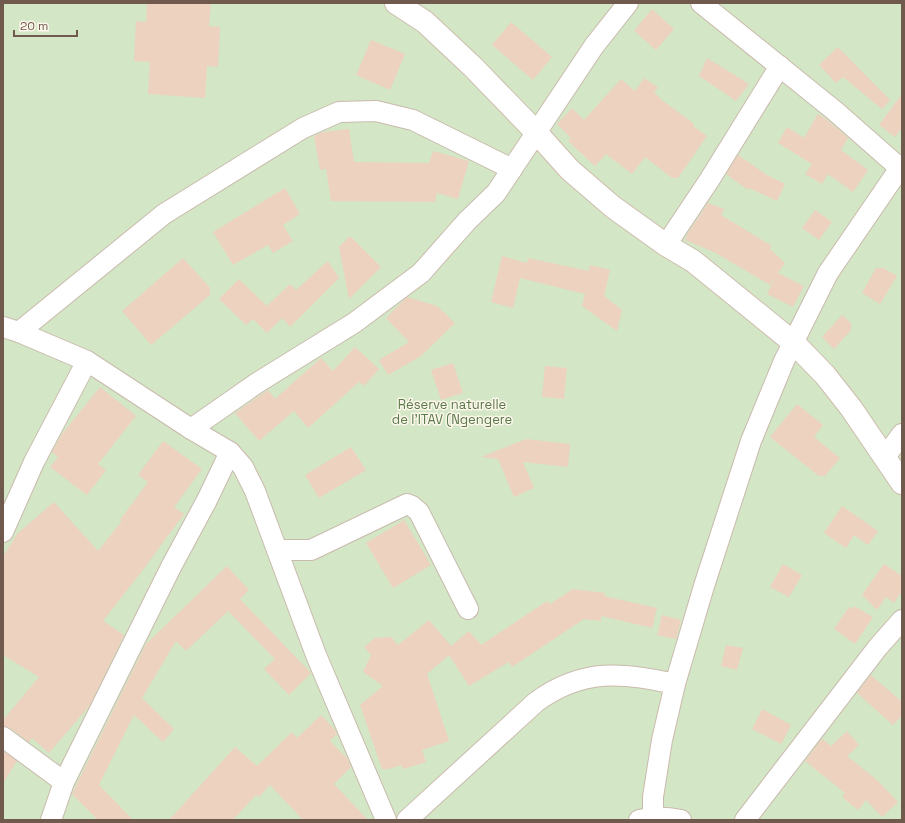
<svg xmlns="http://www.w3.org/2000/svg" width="905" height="823" font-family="'Space Grotesk',sans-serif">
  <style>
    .green { fill: #d3e6c5 }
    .building { fill: #edd2c0 }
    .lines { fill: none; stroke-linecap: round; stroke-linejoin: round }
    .street-casing { stroke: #cabaad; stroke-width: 22 }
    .secondary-casing { stroke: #cfbcae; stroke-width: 24 }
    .street { stroke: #fff; stroke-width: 20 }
    .secondary { stroke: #fff; stroke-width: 22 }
    .labels { text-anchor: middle; stroke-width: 3; stroke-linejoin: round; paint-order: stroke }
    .park-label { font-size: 13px; fill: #587a49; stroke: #fdf6eb }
  </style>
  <rect width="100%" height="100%" fill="#faf2e5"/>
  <rect class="green" x="3" y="3" width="899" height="817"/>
  <g class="building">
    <polygon points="147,3 211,3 209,26 220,27 218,67 207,66 205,98 148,94 150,62 134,61 136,21 146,22"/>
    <polygon points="652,9 674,29 656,50 634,31"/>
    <polygon points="511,22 552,57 533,80 492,45"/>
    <polygon points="371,40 405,54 390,90 356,75"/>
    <polygon points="838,47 890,100 882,109 843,77 836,83 819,65"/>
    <polygon points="707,58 749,84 736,101 699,76"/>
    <polygon points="644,78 658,87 654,93 660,97 659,98 689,120 694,124 693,126 707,136 678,178 672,178 645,157 632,174 606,154 595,166 568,141 571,138 557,124 572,108 584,120 621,79 635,91"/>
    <polygon points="902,94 902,128 895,137 879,125"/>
    <polygon points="818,114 827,120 848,138 841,150 868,170 853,192 828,174 822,184 805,174 812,164 778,143 787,127 804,138"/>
    <polygon points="349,129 354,162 429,163 433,151 469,161 458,199 437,193 435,202 331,201 326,169 320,170 314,136 323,132"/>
    <polygon points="738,155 767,175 785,184 777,201 749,188 748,190 726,174"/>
    <polygon points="285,188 300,214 283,225 293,241 273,253 268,245 233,265 213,232"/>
    <polygon points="708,203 724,209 721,215 772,246 770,249 785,263 778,273 804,286 793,307 767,294 774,280 770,285 716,253 685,240 688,233"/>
    <polygon points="815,210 832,222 819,240 802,228"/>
    <polygon points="350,236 381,267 349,299 339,247"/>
    <polygon points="502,256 527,263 528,258 589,271 590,265 610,270 604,296 622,310 617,331 582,306 585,294 520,278 513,308 491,302"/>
    <polygon points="183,258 210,288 210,295 151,345 122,311"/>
    <polygon points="328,261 339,278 290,327 282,318 267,333 253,319 246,325 219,299 239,279 267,306 290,284 296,290"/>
    <polygon points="876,268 883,268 897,276 880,304 862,293"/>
    <polygon points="407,297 437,306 455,323 421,356 388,375 379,360 409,342 386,318"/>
    <polygon points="842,315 851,323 851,330 834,349 822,337"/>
    <polygon points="355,347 379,369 364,386 359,382 308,428 294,411 259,441 235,413 268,390 275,399 321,358 333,371"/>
    <polygon points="453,363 463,393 441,400 431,370"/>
    <polygon points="545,366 567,368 564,399 542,397"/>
    <polygon points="100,387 136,416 98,464 106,470 87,495 50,467 58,457 52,452 62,434"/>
    <polygon points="797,404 823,425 814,437 840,458 825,476 819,476 770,437"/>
    <polygon points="526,439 570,444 568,467 523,462 534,488 514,497 498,459 481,457"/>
    <polygon points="163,441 202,469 174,507 184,514 142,571 103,621 124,635 90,705 49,753 32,738 29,742 10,728 3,726 3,720 39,677 3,655 3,557 17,534 54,502 98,551 122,521 120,520 148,482 138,475"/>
    <polygon points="351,447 366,470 319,498 305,475"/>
    <polygon points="842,506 878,531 868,545 854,535 846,548 824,533"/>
    <polygon points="404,520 431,565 393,588 366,543"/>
    <polygon points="783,564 802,575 789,597 770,587"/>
    <polygon points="884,564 902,576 902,591 894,603 886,597 877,610 862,595"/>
    <polygon points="227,566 249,590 240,599 311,673 289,695 264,669 275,659 228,611 186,651 176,641 142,698 174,729 163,742 134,715 99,785 133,820 98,820 72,794 146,644"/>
    <polygon points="573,589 605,593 604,596 657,608 652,628 601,616 601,621 584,619 512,667 509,662 469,686 449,655 427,674 449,741 422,750 426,762 403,769 401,765 389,769 382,769 360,705 383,686 363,672 371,655 364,647 375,638 391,637 398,645 429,620 451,646 469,631 481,645 547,601 550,604"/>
    <polygon points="854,606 873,617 855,644 834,629 849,607 852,609"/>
    <polygon points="662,615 681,620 676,639 657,635"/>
    <polygon points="726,645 743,648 737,670 721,666"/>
    <polygon points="871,675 902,702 902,715 893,725 857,693"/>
    <polygon points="762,709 791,725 781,744 752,729"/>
    <polygon points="321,715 335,730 337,734 330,741 347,758 351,767 334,784 368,820 303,820 270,785 259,797 256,795 233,820 169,820 235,747 257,766 292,732 297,738"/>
    <polygon points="847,731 859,745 847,756 877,780 898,802 882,817 866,800 858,810 842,797 845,793 805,761 822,739 831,746"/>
    <polygon points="3,751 17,761 3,783"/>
  </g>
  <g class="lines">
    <g class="street-casing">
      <g id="street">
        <polyline points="701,3 835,111 902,170"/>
        <polyline points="666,245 710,179 780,66"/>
        <polyline points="3,327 19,332 87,361 191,429 230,452 243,467 255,491 316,655 386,820"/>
        <polyline points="19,332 164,214 303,128 339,112 376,111 413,120 512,169"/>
        <polyline points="191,429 257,383 354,323 421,273 467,221 496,193 594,46 628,3"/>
        <polyline points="885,457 902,434"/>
        <polyline points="3,532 34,462 87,361"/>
        <polyline points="277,550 311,550 407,504 412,506 419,512 468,609"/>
        <polyline points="3,737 64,782"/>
        <polyline points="653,818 653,797 662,740 675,684 704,586 751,441 784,361 828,273 902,165"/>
        <polyline points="51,820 64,782 171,567 207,500 230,452"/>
        <path d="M407,820L536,702C582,668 623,672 675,684"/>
        <path d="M639,820C653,816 667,817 681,820"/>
        <polyline points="745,820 878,647 902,620"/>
      </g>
    </g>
    <g class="secondary-casing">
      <polyline id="secondary" points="396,3 425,22 473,67 535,131 570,170 613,207 666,245 693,261 794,343 825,375 851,408 902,483"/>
    </g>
    <use href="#street" class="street"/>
    <use href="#secondary" class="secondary"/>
  </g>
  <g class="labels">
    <g class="park-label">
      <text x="452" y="409">Réserve naturelle<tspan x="452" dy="15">de l'ITAV (Ngengere</tspan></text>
    </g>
  </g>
  <rect width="905" height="823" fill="none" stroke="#705a4d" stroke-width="8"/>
  <path d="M14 30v6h63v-6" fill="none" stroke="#705a4d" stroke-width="2"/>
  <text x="20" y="30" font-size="12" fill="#705a4d" stroke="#fdf6eb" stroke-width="3" paint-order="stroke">20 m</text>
</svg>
